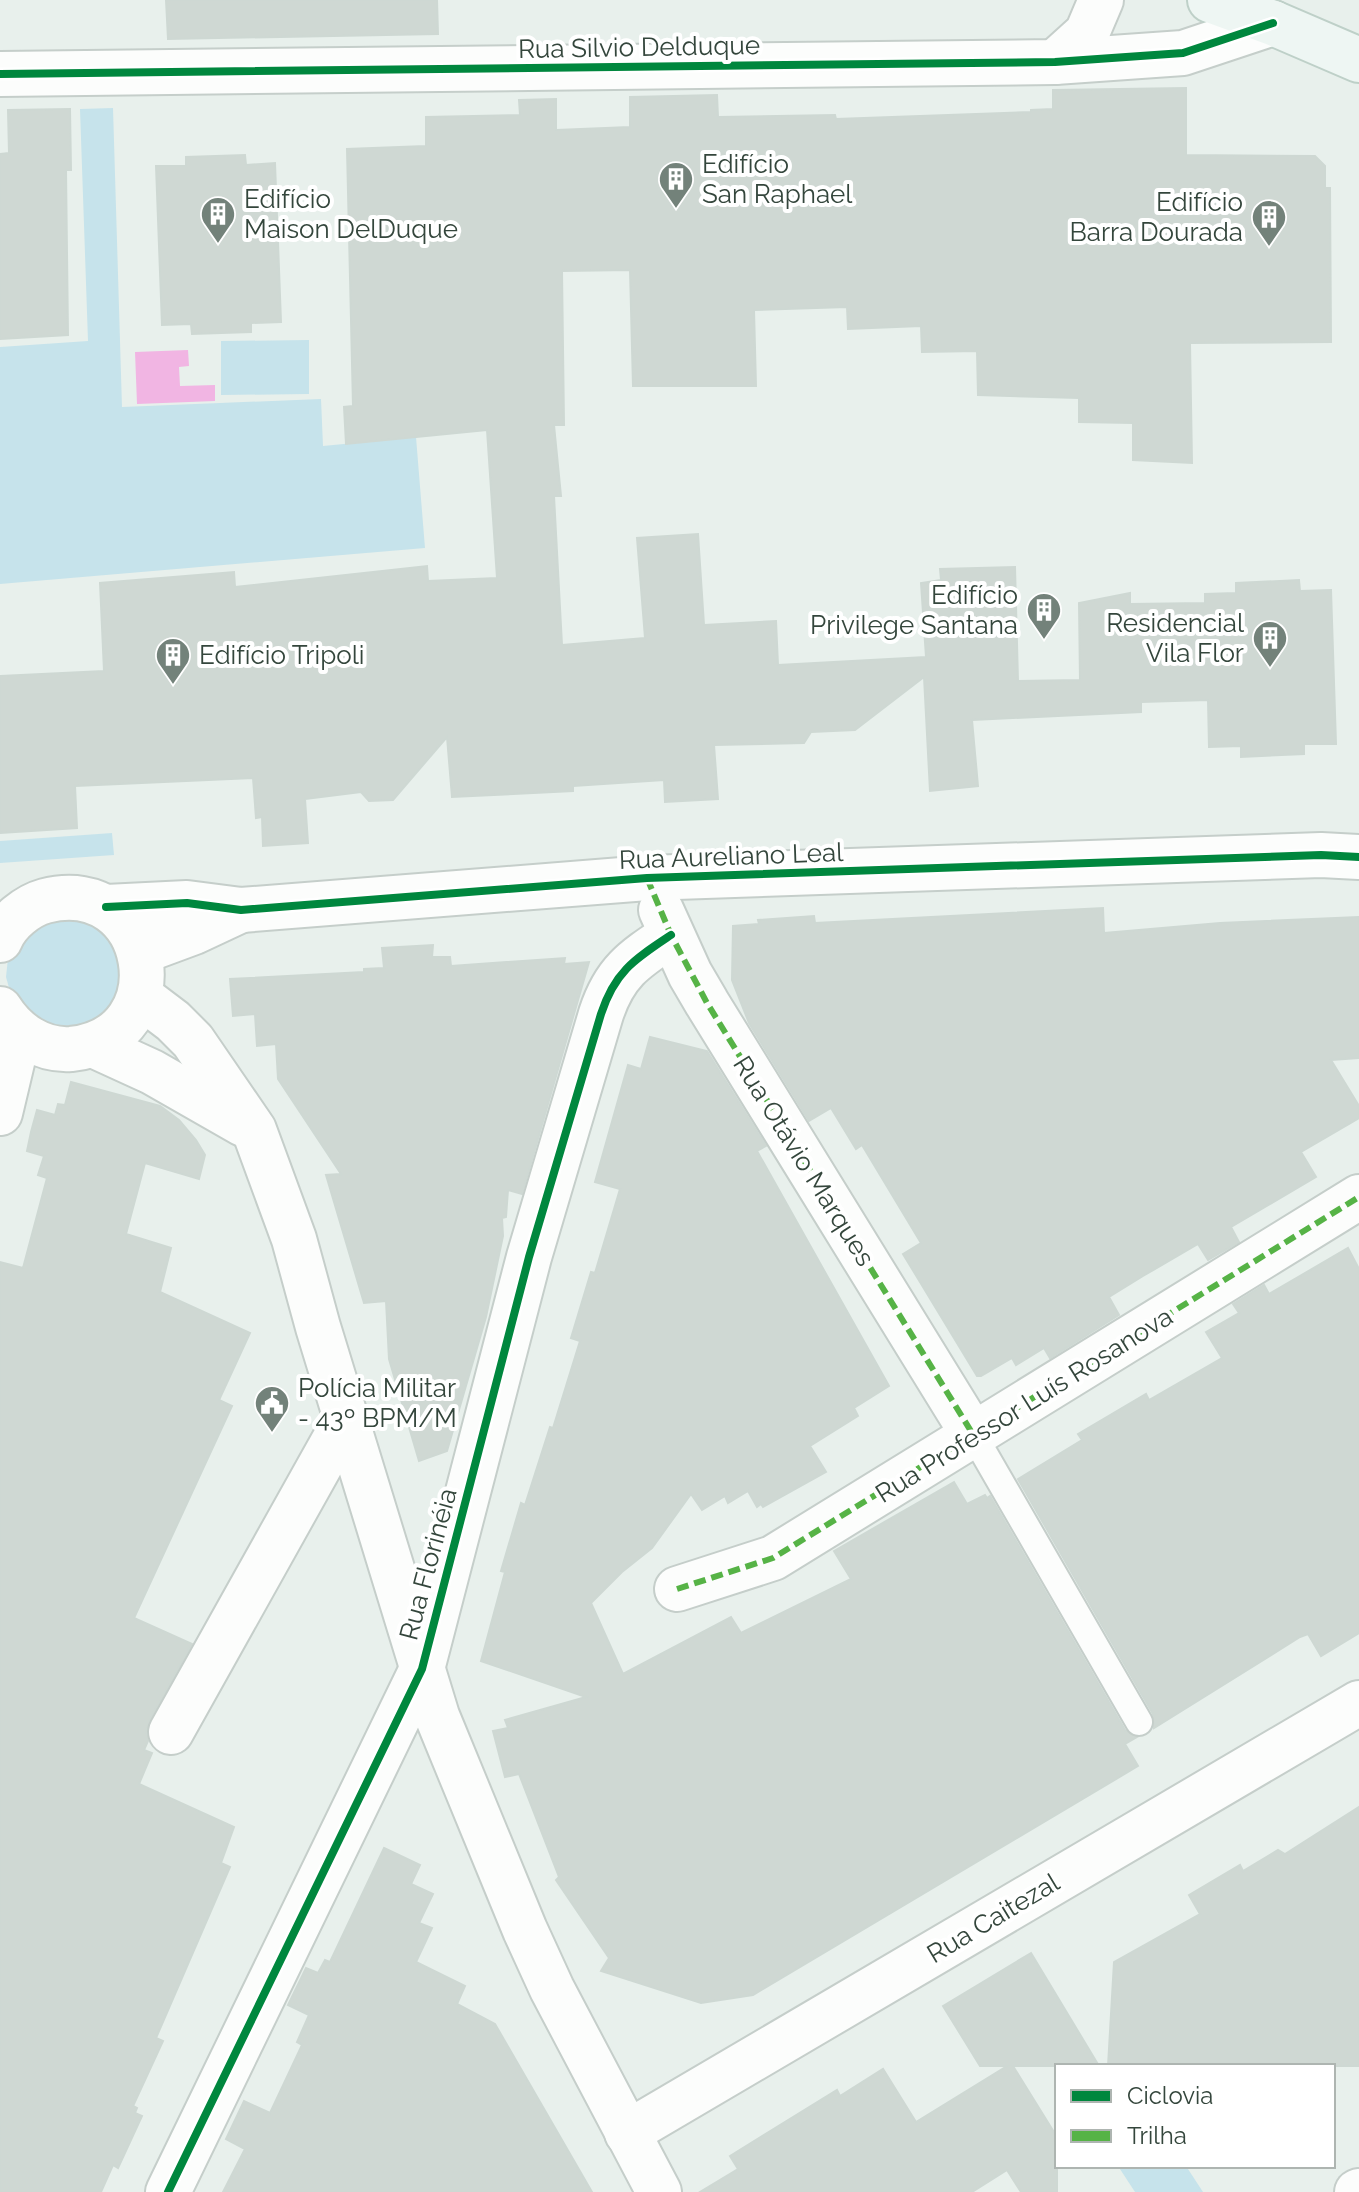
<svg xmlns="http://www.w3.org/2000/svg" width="1359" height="2192" font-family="Raleway,sans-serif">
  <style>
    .green { fill: #c6e3eb }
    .water { fill: #f1b5e3 }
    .building { fill: #cfd8d3; stroke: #ced8d3; stroke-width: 2 }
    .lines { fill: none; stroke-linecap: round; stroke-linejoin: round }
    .service-casing { stroke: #c5ceca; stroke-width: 30 }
    .minor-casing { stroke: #c5ceca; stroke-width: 48 }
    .secondary-casing { stroke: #bed0c8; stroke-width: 48 }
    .service { stroke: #fcfdfc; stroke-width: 26 }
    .minor { stroke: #fcfdfc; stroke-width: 44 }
    .secondary { stroke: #eef6f3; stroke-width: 44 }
    .quiet { stroke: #56b346; stroke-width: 6; stroke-dasharray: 12 6; stroke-linecap: butt }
    .cycleway-casing { stroke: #fff; stroke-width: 13 }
    .cycleway { stroke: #00873e; stroke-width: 8 }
    .labels { text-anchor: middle; stroke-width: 8; stroke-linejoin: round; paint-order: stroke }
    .street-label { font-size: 26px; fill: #34463c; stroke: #fff }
    .poi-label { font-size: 26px; fill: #34463c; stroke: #fff; text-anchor: start }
  </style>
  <rect width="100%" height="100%" fill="#e8f0ec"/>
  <g class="green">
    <polygon points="113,108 122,407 321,399 323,446 416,437 425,548 0,584 0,347 88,341 80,109"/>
    <polygon points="309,340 309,394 221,395 221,341"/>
    <polygon points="112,833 114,855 0,863 0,841"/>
    <polygon points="48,916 88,918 118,944 125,982 107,1017 53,1032 11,995 6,977 8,958 17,940"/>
    <polygon points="1118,2166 1186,2166 1203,2192 1135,2192"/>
  </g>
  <polygon class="water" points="188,350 189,366 179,367 180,386 215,385 215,401 137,404 135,352"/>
  <g class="building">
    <polygon points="166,0 437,0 438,34 168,39"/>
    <polygon points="1186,88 1186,155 1315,156 1325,166 1325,188 1330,188 1331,342 1190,343 1192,463 1133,460 1133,423 1079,422 1079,398 978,395 977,351 922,352 921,326 848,329 847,307 754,310 756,386 633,386 630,270 562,271 564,425 554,425 561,496 554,496 562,645 645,638 637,538 698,534 704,625 776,621 778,665 926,657 921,583 941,580 940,569 1015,567 1018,681 1080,680 1079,603 1130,593 1130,604 1205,603 1205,594 1236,593 1236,583 1299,580 1300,591 1331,590 1336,744 1304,744 1304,754 1241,757 1241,746 1209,747 1208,700 1141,702 1141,712 972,720 978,786 930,791 924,677 855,730 811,732 804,743 714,745 718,799 665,802 664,780 573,786 573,791 452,797 447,737 393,800 369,801 361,792 305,799 308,843 263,846 262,817 256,818 253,778 75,786 77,828 0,833 0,676 104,671 100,583 234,572 235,587 427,566 428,581 497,578 487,430 346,444 344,407 353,406 347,149 426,146 426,117 520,115 519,100 556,99 556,130 630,127 630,97 717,95 718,117 835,115 836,119 1031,112 1031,110 1053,109 1053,90"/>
    <polygon points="70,109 71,170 66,170 68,335 0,339 0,154 9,153 8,110"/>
    <polygon points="245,155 246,165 275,163 281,322 251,323 251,332 192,334 191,324 162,325 156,166 186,166 186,157"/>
    <polygon points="1103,908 1104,933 1220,923 1359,917 1359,1058 1331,1060 1359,1106 1359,1118 1301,1152 1316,1177 1231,1227 1239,1242 1208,1260 1198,1244 1143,1276 1109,1297 1119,1315 1050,1358 1044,1348 1016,1365 1012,1358 981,1376 977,1376 903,1254 921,1243 862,1145 856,1149 831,1108 809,1121 749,1023 732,980 733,926 759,924 758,920 814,916 815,923"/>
    <polygon points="433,945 432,957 450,957 451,966 565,958 564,964 589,962 522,1194 508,1190 506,1217 502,1218 503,1236 486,1317 447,1451 419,1461 389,1359 386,1301 364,1303 326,1175 341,1174 278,1079 276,1044 257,1046 255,1014 233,1016 230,979 364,972 364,969 384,968 382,948"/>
    <polygon points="650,1037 707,1051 766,1146 757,1151 889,1386 854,1408 858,1416 810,1446 826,1472 763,1507 761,1504 757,1507 748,1491 728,1503 725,1496 702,1510 691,1494 652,1548 622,1572 591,1603 623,1674 731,1617 741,1633 851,1579 834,1551 954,1482 967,1504 985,1495 987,1498 990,1496 1125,1730 1137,1737 1125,1744 1138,1766 753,1995 701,2003 601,1971 609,1958 556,1880 559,1877 519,1774 505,1777 493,1731 508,1728 505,1720 586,1697 481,1661 505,1572 501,1571 521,1503 525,1505 550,1427 553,1428 580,1341 571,1338 591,1272 595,1273 620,1189 595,1182 628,1065 641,1069"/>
    <polygon points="71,1082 160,1106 179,1120 196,1140 205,1155 199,1179 145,1163 126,1234 171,1248 160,1292 250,1333 219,1400 232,1406 134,1618 192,1644 149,1721 146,1732 148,1741 144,1750 152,1753 139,1784 234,1827 221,1863 230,1867 156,2038 163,2041 133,2106 137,2108 135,2113 142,2116 118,2168 113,2165 101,2192 0,2192 0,1262 23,1268 47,1178 38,1175 44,1156 27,1151 31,1132 37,1110 55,1115 58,1104 65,1105"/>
    <polygon points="1348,1248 1359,1269 1359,1633 1321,1656 1308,1634 1300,1637 1154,1728 1153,1714 1018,1479 1082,1440 1078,1434 1146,1394 1149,1400 1222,1358 1206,1332 1239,1313 1233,1304 1264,1285 1269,1294"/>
    <polygon points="1359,1807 1359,2066 1108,2066 1114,1962 1200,1914 1189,1895 1240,1865 1243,1871 1278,1850 1285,1854"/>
    <polygon points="384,1848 420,1865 411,1884 433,1894 419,1923 432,1928 416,1962 465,1986 457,2004 495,2024 592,2192 223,2192 245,2149 226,2139 244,2101 270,2113 302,2045 297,2042 309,2015 288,2005 306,1968 318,1973 325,1960 330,1962"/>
    <polygon points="1031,1953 1099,2066 1013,2066 1057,2137 1057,2192 1021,2192 1007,2170 972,2192 700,2192 738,2169 730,2156 837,2090 840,2096 883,2069 916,2122 1007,2066 980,2066 943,2006"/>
  </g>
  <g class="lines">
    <g class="service-casing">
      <polyline id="service" points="974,1436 1139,1722"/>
    </g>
    <g class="minor-casing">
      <g id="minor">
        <polyline points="1055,62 1087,33 1101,0"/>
        <polyline points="0,74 1055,62 1183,53 1273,23"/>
        <polyline points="106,907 187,903 241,910 647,878 1321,855 1359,857"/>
        <polyline points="661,910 690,974 707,1003 974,1436"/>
        <path d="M0,940C7,922 27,906 45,901C154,873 182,1038 71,1049C41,1051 15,1033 0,1009"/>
        <polyline points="140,952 194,932 241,910"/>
        <polyline points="140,996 173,1021 193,1041 254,1130 294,1239 318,1327 437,1716 525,1930 552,1989 659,2192"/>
        <polyline points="93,1045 152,1072 243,1124"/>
        <polyline points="0,1113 19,1033"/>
        <polyline points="677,1589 773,1558 1359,1197"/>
        <polyline points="171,1732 346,1419"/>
        <polyline points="627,2133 1359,1703"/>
        <path d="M168,2192L422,1669L529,1257L601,1014C615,971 635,959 671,935"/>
        <polyline points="1357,2192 1359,2191"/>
      </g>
    </g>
    <g class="secondary-casing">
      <polyline id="secondary" points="1210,0 1273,23 1359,60"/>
    </g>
    <use href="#service" class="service"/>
    <use href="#minor" class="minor"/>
    <use href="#secondary" class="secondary"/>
    <g class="quiet">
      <polyline points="647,878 671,935 707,1003 974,1436"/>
      <polyline points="677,1589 773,1558 1359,1197"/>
    </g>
    <g class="cycleway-casing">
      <g id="cycleway">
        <polyline points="0,74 1055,62 1183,53 1273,23"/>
        <polyline points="106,907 187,903 241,910 647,878 1321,855 1359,857"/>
        <path d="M168,2192L422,1669L529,1257L601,1014C615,971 635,959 671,935"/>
      </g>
    </g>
    <use href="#cycleway" class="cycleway"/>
  </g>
  <defs>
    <g id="building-pin" transform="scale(1.8)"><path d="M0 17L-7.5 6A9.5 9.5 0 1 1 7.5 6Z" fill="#73827a" stroke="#fff"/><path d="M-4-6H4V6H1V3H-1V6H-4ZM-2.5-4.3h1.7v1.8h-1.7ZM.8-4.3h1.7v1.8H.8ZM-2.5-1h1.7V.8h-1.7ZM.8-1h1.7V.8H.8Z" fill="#fff"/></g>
    <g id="civic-pin" transform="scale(1.8)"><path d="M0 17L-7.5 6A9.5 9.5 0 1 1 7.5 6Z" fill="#73827a" stroke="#fff"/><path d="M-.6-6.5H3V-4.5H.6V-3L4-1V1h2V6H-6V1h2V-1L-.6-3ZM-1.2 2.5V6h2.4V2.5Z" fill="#fff"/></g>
  </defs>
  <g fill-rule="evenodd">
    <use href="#building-pin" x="676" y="179"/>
    <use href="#building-pin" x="218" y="214"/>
    <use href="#building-pin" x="1269" y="217"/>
    <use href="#building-pin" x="1044" y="610"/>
    <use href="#building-pin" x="1270" y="638"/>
    <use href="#building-pin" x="173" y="655"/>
    <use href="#civic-pin" x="272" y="1403"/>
  </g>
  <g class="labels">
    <g class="street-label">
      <text transform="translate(639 47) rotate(-1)" y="9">Rua Silvio Delduque</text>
      <text transform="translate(731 856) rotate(-2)" y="9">Rua Aureliano Leal</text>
      <text transform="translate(804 1161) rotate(58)" y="9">Rua Otávio Marques</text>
      <text transform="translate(1024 1405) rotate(-32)" y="9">Rua Professor Luís Rosanova</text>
      <text transform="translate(428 1564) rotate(-75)" y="9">Rua Florinéia</text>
      <text transform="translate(993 1918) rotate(-31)" y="9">Rua Caitezal</text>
    </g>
    <g class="poi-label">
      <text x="702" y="173">Edifício<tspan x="702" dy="30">San Raphael</tspan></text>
      <text x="244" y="208">Edifício<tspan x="244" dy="30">Maison DelDuque</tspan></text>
      <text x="1243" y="211" text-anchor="end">Edifício<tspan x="1243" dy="30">Barra Dourada</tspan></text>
      <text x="1018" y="604" text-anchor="end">Edifício<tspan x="1018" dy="30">Privilege Santana</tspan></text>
      <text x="1244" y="632" text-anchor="end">Residencial<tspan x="1244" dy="30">Vila Flor</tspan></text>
      <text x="199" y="664">Edifício Tripoli</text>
      <text x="298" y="1397">Polícia Militar<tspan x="298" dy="30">- 43º BPM/M</tspan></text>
    </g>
  </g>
  <rect x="1055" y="2064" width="280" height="104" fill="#ffffff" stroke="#aeb5b1" stroke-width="2"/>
  <rect x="1071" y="2090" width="40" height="12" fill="#00873e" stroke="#aeb5b1" stroke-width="2"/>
  <text x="1127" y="2104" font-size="24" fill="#34463c">Ciclovia</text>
  <rect x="1071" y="2130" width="40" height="12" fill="#56b346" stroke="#aeb5b1" stroke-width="2"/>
  <text x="1127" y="2144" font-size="24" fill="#34463c">Trilha</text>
</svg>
